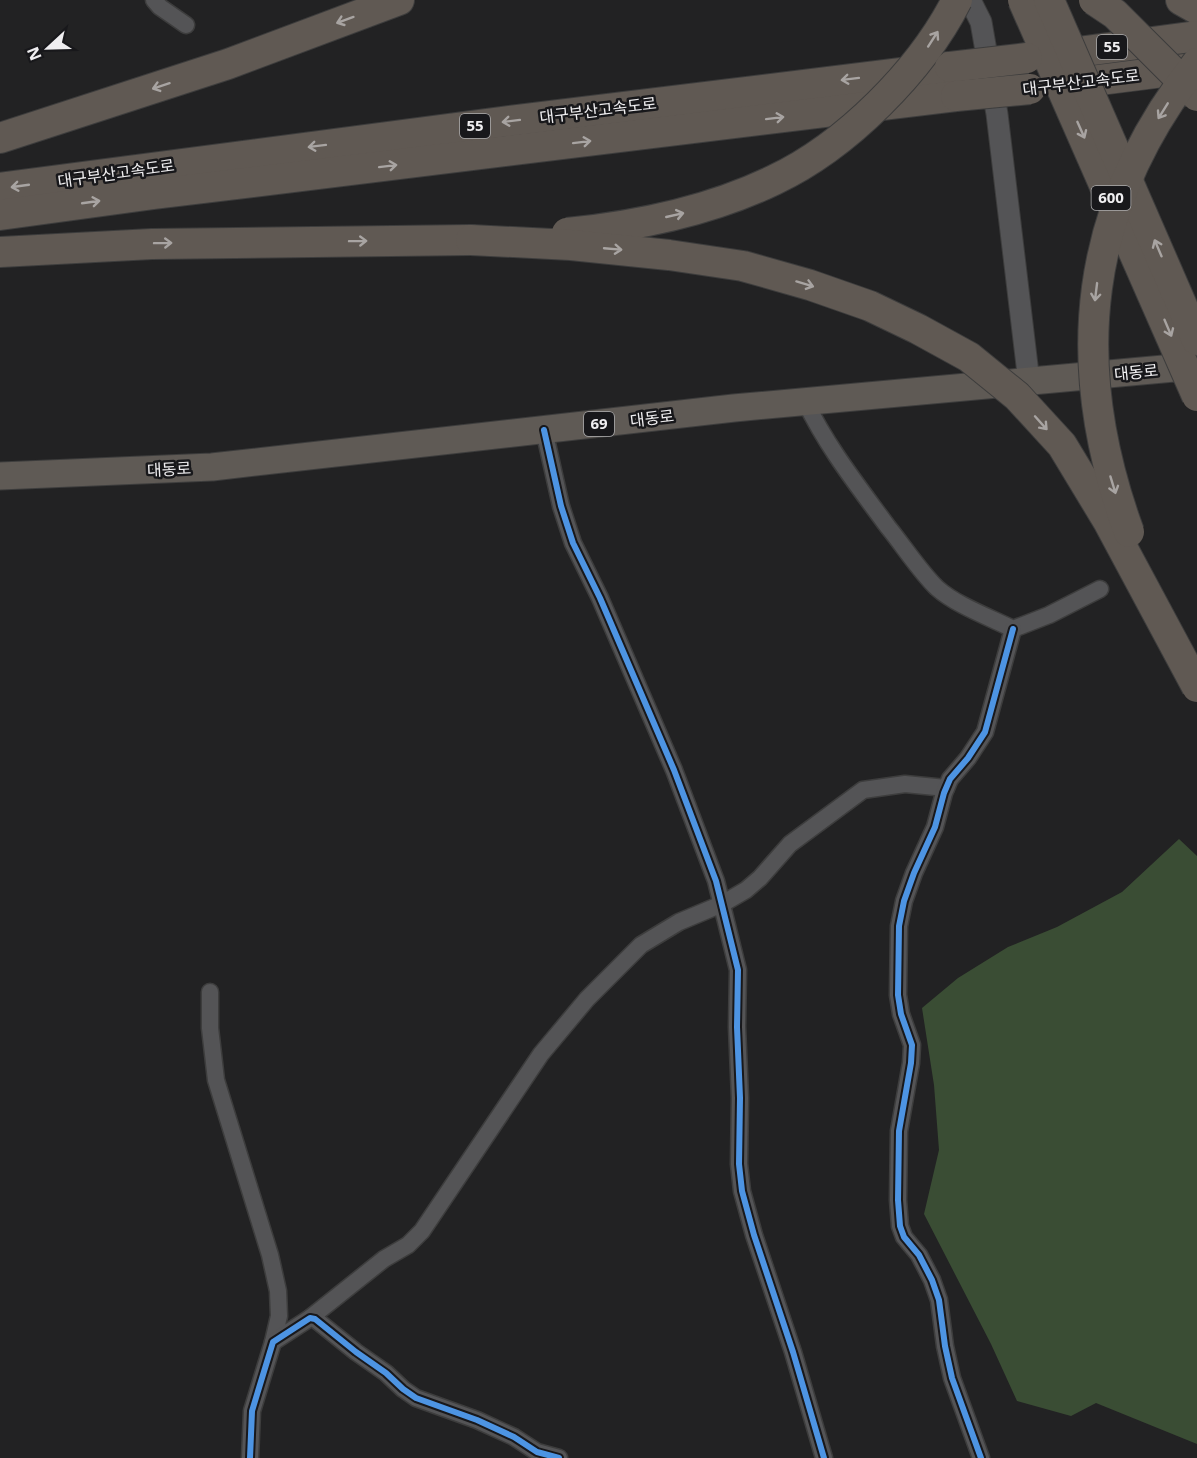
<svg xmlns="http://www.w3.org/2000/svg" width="1197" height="1458" font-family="'Noto Sans','Noto Sans KR',sans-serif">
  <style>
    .forest { fill: #3a4d34 }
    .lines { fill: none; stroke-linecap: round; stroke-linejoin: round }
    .minor-casing { stroke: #3d3d3d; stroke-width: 19 }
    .tertiary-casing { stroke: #3d3d3d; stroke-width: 23 }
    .primary-casing { stroke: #3d3d3d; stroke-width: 29 }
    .motorway-casing { stroke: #3d3d3d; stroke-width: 32 }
    .minor { stroke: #545456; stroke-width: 16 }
    .tertiary { stroke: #545456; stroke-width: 21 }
    .primary { stroke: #5f5a55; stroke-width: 27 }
    .motorway { stroke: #605953; stroke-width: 30 }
    .motorway-bridge-casing { stroke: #3d3d3d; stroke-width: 32; stroke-linecap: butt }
    .motorway-bridge { stroke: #605953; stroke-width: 30 }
    .cycleway-casing { stroke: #18181b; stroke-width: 10 }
    .cycleway { stroke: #4d94e3; stroke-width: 6 }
    .oneway { stroke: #a8a4a2 }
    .labels { text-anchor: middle; stroke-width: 5; stroke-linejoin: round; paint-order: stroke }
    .shield { fill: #18181b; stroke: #aeaeb0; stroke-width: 1.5 }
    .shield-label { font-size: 15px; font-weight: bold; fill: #efeef0 }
    .street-label { font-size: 16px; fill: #efeef0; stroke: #18181b }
  </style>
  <rect width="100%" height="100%" fill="#222223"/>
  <polygon class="forest" points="1179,839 1197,856 1197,1444 1096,1403 1071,1416 1017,1401 991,1344 924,1214 939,1150 934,1085 922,1008 958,978 1008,947 1057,927 1122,892"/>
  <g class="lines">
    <g class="minor-casing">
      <g id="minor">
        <polyline points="154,0 160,7 186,25"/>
        <path d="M805,401C827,447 858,486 888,527C902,544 921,573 937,588C956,605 989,617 1013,629L1049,615L1100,589"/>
        <polyline points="544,430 561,506 573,543 600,598 674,770 716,881 738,970 737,1027 740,1098 739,1164 742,1191 754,1235 793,1352 824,1458"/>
        <polyline points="210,992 210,1028 216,1080 270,1255 278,1291 279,1316 273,1342"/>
        <polyline points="310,1318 384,1259 408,1245 422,1231 541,1054 587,999 641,945 679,922 722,904 746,890 760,878 790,844 863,790 905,784 946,788"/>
        <polyline points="250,1458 252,1411 273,1342 310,1318 315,1319 356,1352 386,1373 403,1389 416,1398 477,1420 514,1437 537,1452 559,1458"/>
        <polyline points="981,1458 952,1378 945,1346 939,1300 932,1280 919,1255 904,1237 900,1226 898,1200 899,1131 911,1063 912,1045 901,1014 898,995 899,926 904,901 914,873 935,827 944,793 950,779 968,758 985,732 1013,629"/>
      </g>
    </g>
    <g class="tertiary-casing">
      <polyline id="tertiary" points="970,0 981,22 997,114 1029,382"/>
    </g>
    <g class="primary-casing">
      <polyline id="primary" points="0,476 212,467 734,408 1197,366"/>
    </g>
    <g class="motorway-casing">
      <g id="motorway">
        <polyline points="1181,0 1197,9"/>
        <polyline points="1048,56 1197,36"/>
        <polyline points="1060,85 1194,68"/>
        <polyline points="0,138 228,64 399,0"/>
        <polyline points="0,188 501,122 950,67"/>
        <polyline points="0,215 154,194 956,96"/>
        <polyline points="0,252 152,244 471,240"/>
      </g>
    </g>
    <use href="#minor" class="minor"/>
    <use href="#tertiary" class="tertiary"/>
    <use href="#primary" class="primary"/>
    <use href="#motorway" class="motorway"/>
    <g class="motorway-bridge-casing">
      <g id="motorway-bridge">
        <polyline points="1023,0 1197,396"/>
        <polyline points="1049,0 1197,340"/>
        <polyline points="1094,0 1115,14 1197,96"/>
        <polyline points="950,67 1027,58"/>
        <polyline points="956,96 1030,89"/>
        <path d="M567,233C637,226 710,211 774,180C846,146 921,71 957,0"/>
        <polyline points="471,240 571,245 669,255 743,266 810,285 870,306 918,329 969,357 1017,396 1062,445 1108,521 1197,687"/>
        <path d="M1129,532C1067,362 1083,207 1197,63"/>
      </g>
    </g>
    <use href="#motorway-bridge" class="motorway-bridge"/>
    <g class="cycleway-casing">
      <g id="cycleway">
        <polyline points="544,430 561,506 573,543 600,598 674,770 716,881 738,970 737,1027 740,1098 739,1164 742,1191 754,1235 793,1352 824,1458"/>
        <polyline points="250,1458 252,1411 273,1342 310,1318 315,1319 356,1352 386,1373 403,1389 416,1398 477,1420 514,1437 537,1452 559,1458"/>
        <polyline points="981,1458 952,1378 945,1346 939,1300 932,1280 919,1255 904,1237 900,1226 898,1200 899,1131 911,1063 912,1045 901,1014 898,995 899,926 904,901 914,873 935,827 944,793 950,779 968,758 985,732 1013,629"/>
      </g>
    </g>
    <use href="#cycleway" class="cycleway"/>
  </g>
  <defs><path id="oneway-shaft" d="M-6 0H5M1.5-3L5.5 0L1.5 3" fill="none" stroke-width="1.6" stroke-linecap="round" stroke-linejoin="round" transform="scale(1.5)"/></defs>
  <g class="oneway">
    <use href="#oneway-shaft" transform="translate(345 20) rotate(160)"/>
    <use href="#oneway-shaft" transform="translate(933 39) rotate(-57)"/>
    <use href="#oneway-shaft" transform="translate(850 79) rotate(173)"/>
    <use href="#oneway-shaft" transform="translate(161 86) rotate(162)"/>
    <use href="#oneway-shaft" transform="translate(1163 111) rotate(122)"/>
    <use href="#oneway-shaft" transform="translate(775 118) rotate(-7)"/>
    <use href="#oneway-shaft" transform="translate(511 121) rotate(173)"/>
    <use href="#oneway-shaft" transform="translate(1081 130) rotate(66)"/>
    <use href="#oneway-shaft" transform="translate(582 142) rotate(-7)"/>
    <use href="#oneway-shaft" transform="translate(317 146) rotate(173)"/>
    <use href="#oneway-shaft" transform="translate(388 166) rotate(-7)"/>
    <use href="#oneway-shaft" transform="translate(20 186) rotate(172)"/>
    <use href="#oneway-shaft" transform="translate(91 202) rotate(-8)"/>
    <use href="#oneway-shaft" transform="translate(675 215) rotate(-13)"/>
    <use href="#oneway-shaft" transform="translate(358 241) rotate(-1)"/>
    <use href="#oneway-shaft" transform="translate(163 243) rotate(-1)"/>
    <use href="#oneway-shaft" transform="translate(1158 248) rotate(-113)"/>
    <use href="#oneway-shaft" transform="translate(613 249) rotate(5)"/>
    <use href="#oneway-shaft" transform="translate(805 284) rotate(17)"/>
    <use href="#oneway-shaft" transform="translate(1096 292) rotate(97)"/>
    <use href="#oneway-shaft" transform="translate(1168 328) rotate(67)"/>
    <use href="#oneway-shaft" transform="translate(1041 423) rotate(48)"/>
    <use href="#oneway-shaft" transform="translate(1113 485) rotate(73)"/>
  </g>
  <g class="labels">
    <g class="shield">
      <rect x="1097" y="35" width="30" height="24" rx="4.5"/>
      <rect x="460" y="114" width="30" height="24" rx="4.5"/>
      <rect x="1091.5" y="186" width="39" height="24" rx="4.5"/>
      <rect x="584" y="412" width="30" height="24" rx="4.5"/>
    </g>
    <g class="shield-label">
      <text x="1112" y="52">55</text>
      <text x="475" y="131">55</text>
      <text x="1111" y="203">600</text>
      <text x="599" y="429">69</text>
    </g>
    <g class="street-label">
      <text transform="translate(1081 82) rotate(-7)" y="6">대구부산고속도로</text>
      <text transform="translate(598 110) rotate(-7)" y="6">대구부산고속도로</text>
      <text transform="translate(116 173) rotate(-8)" y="6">대구부산고속도로</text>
      <text transform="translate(1136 372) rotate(-6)" y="6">대동로</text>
      <text transform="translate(652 418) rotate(-7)" y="6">대동로</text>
      <text transform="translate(169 469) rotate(-3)" y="6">대동로</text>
    </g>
  </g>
  <g transform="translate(48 48) rotate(248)" stroke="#18181b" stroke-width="4.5" paint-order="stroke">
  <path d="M0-4.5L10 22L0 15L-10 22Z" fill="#efeef0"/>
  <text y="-9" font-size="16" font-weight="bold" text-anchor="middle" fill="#efeef0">N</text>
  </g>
</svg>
